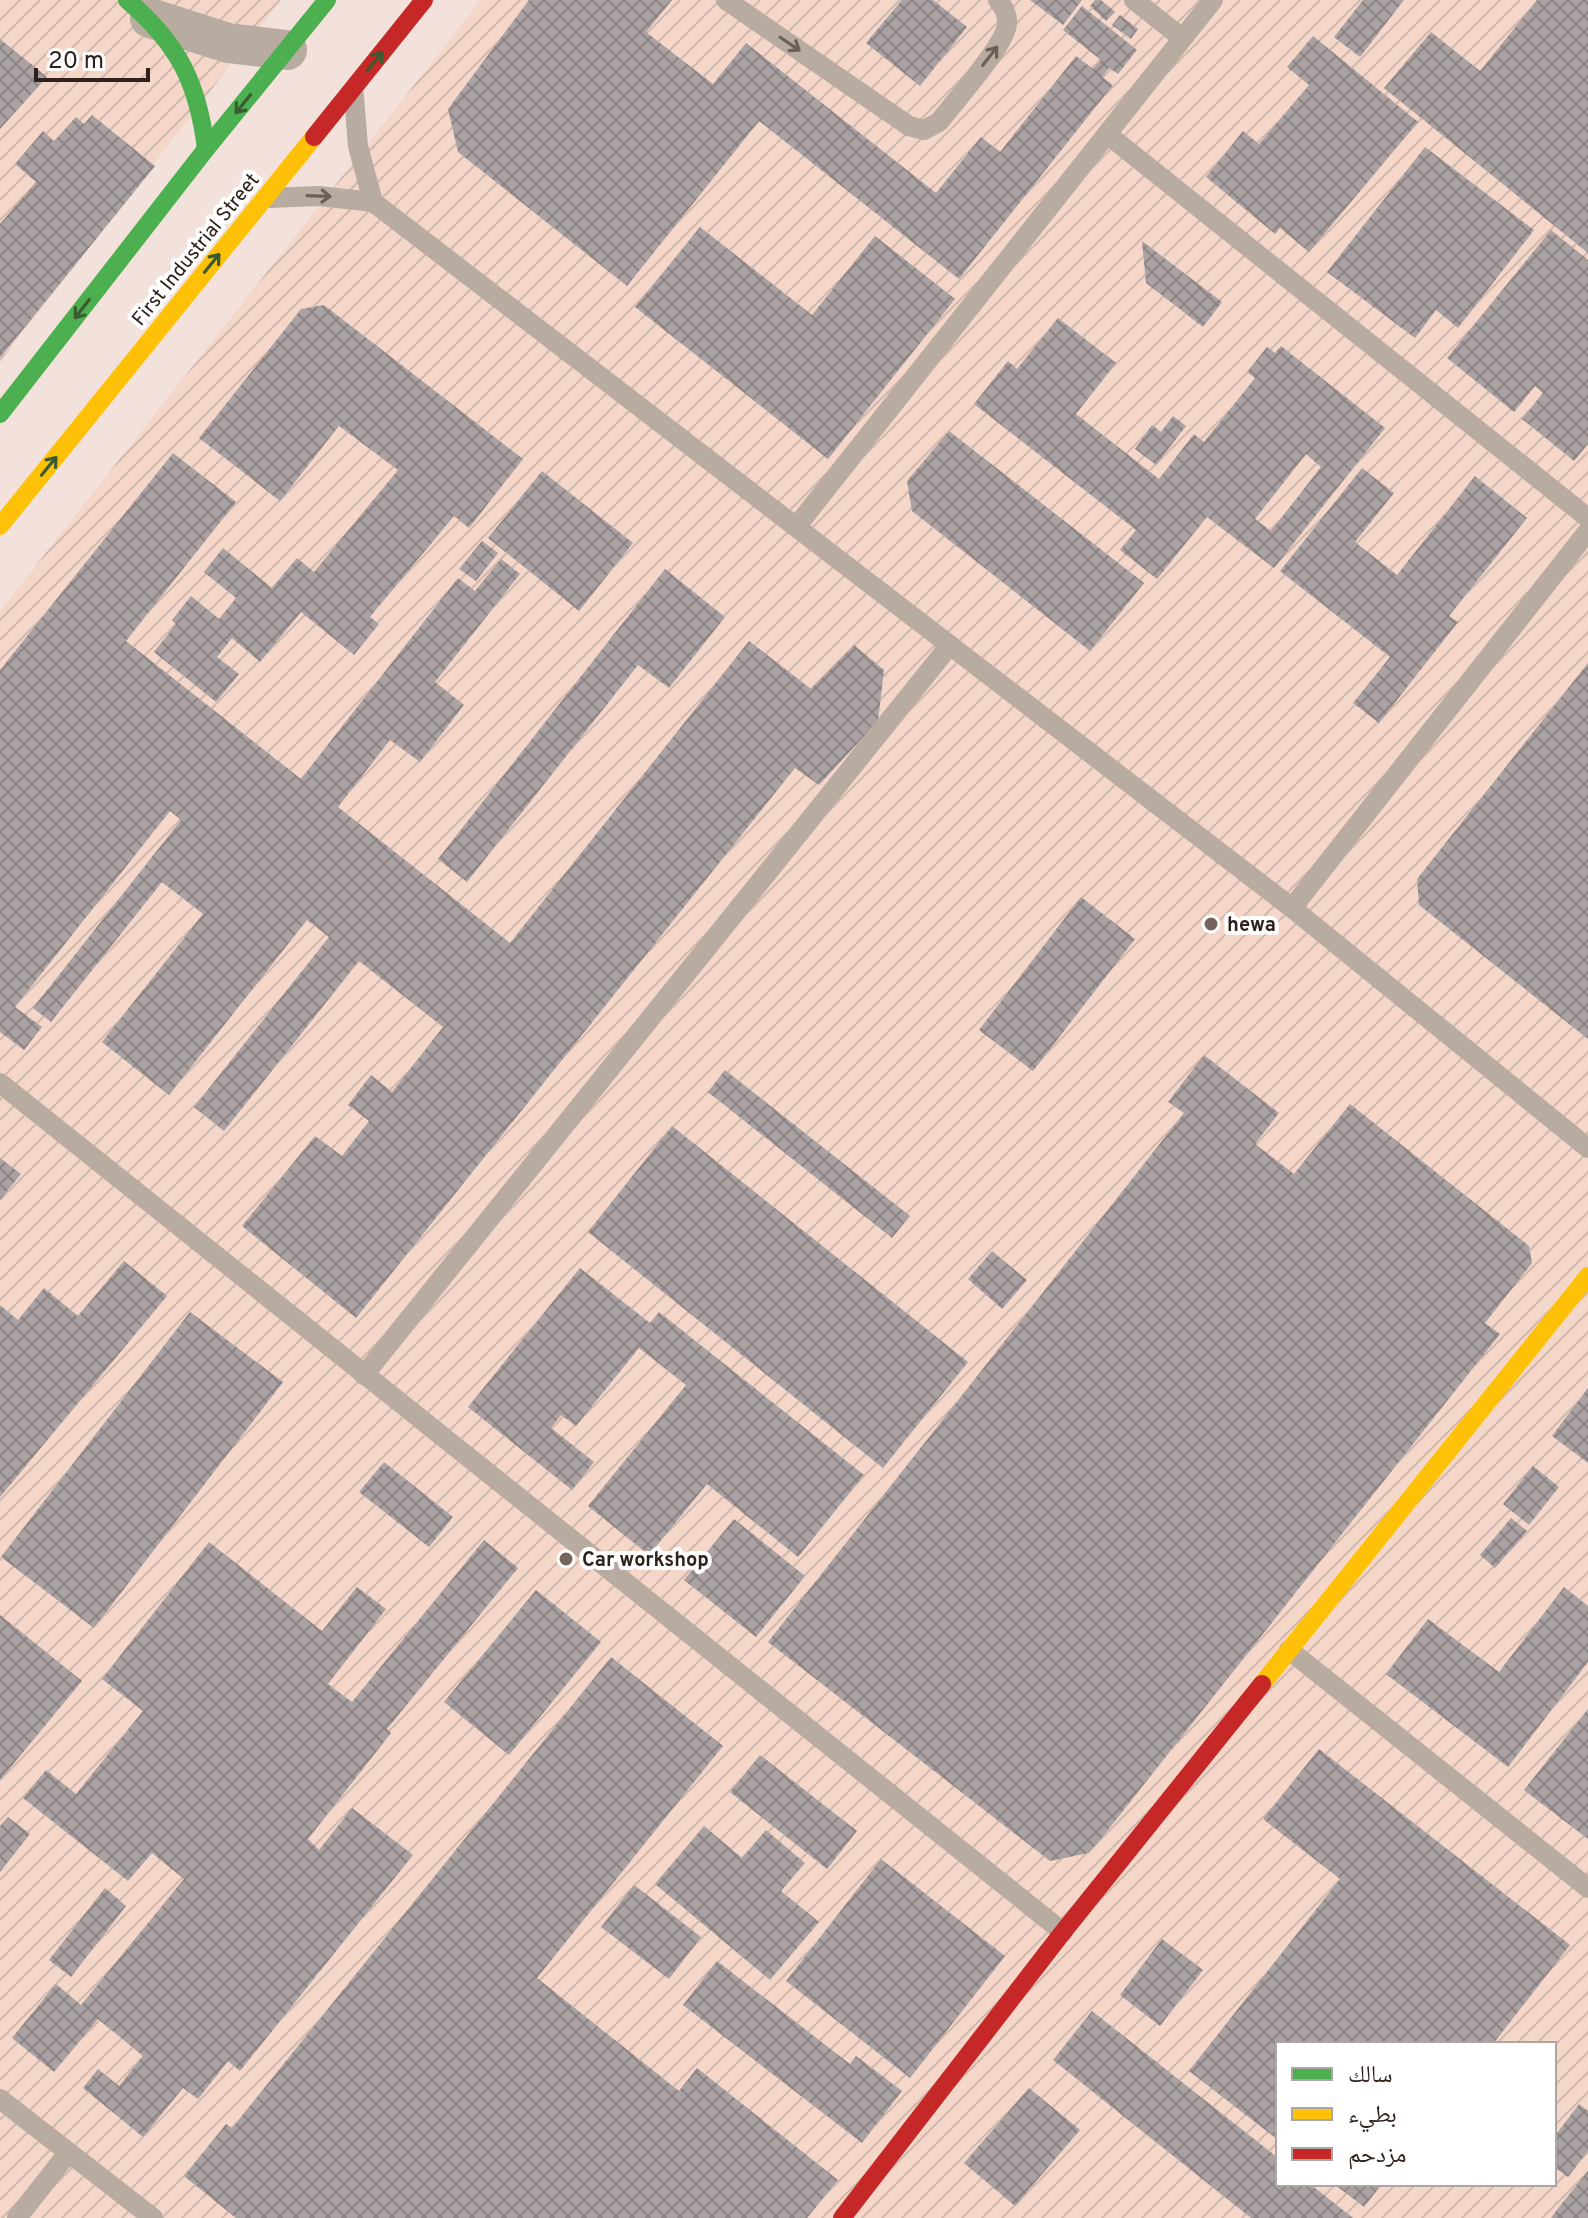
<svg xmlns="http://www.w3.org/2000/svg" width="1588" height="2218" font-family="Overpass,'Noto Naskh Arabic',sans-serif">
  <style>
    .industrial { fill: url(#industrial-furrows); fill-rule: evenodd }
    .building { fill: url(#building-cross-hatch); fill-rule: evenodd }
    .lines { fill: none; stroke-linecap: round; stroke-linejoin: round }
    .lane { stroke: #b8aba0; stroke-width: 20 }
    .street { stroke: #b8aba0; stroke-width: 40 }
    .fast { stroke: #4caf50; stroke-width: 18 }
    .slow { stroke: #ffc107; stroke-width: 18 }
    .jam { stroke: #c62828; stroke-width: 18 }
    .oneway { stroke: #6c5f57 }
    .oneway2 { stroke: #3a5a30 }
    .poi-dot { fill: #73655e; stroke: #fff; stroke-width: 3 }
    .labels { text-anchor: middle; stroke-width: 8; stroke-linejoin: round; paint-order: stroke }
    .street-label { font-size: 20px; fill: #2e211b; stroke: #fff }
    .poi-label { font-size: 20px; font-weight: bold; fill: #2e211b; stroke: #fff; text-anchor: start }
  </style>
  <defs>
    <pattern id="industrial-furrows" width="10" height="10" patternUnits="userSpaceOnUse" patternTransform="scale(2)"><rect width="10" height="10" fill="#f5d7c9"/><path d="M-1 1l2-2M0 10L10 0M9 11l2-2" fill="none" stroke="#d2b8ac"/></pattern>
    <pattern id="building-cross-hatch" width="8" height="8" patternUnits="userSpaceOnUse" patternTransform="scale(2)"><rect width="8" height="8" fill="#aaa1a3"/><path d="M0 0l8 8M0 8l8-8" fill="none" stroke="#8b8384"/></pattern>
  </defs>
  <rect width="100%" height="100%" fill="#f2e2db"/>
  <g class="industrial">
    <polygon points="0,0 281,0 0,362"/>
    <path d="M481,0H1588V2218H0V611ZM1278,2044H1554V2184H1278Z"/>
  </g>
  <g class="building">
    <polygon points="529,0 672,0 646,32 713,84 746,43 936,193 981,137 1000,152 1076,56 1093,69 1101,60 1063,30 1082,6 1137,50 1118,74 1109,68 1102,77 1113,85 959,279 759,121 627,286 458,152 448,109"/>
    <polygon points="902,0 933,0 967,27 920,86 866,43"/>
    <polygon points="1030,0 1082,0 1063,25"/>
    <polygon points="1095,0 1101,0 1115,12 1106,21 1090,6"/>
    <polygon points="1363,0 1404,0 1360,57 1334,37"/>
    <polygon points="1537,0 1588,0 1588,253 1384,88 1431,32 1480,71"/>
    <polygon points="1120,15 1138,29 1131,39 1112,25"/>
    <polygon points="1313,36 1418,122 1309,252 1280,228 1275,234 1206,177 1243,131 1259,144 1309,85 1287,67"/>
    <polygon points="0,39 47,77 0,129"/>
    <polygon points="92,115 155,166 0,358 0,224 36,182 15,164 43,131 54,141 76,117 84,124"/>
    <polygon points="1425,147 1534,230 1458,328 1436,310 1415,338 1327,272"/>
    <polygon points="700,227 812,315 875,236 955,299 828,459 635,307"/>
    <polygon points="1551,230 1588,260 1588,444 1574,461 1522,419 1543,393 1535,386 1514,412 1447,358"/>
    <polygon points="1142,241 1222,302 1203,327 1146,283"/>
    <polygon points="324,305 523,459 469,528 454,516 370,617 379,624 354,655 301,612 260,662 232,638 217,657 239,674 216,702 154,652 176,624 172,620 191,596 219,619 236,598 204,572 223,548 272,588 297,558 314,572 398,470 339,426 280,501 199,438 301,309"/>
    <path d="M1058,318L1116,363L1076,414L1159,479L1194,434L1204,442L1255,378L1247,372L1267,347L1275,353L1281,346L1385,428L1274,568L1207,517L1157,579L1120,550L1136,530L974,404L1008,361L1017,369ZM1306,454L1321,467L1271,531L1255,519Z"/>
    <polygon points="1173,416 1186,426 1156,465 1135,449 1152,425 1161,432"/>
    <polygon points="949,431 1144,583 1090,651 912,511 907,481"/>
    <polygon points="173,453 236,502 126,641 301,779 458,578 475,591 501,559 520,574 435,682 464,705 420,762 390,740 338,807 510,943 749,641 811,689 854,645 884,670 878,721 819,785 795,768 356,1318 242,1226 315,1136 342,1156 369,1121 348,1105 371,1075 392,1092 443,1027 359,961 224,1131 194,1107 329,937 307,920 169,1095 102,1042 203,914 162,882 51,1022 33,1008 181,820 170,811 15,1007 42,1027 24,1050 0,1032 0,670"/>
    <polygon points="1362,468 1394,493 1355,542 1397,575 1475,476 1527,518 1449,616 1458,622 1379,723 1353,703 1390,657 1280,571"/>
    <polygon points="542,471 633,543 579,611 488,538"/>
    <polygon points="482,541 498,553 476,581 459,569"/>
    <polygon points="665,569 725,617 669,688 638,665 467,882 438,859"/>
    <polygon points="1588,663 1588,1039 1419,905 1417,879"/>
    <polygon points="1081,897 1135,939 1033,1071 979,1030"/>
    <polygon points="1204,1055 1279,1113 1255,1144 1294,1174 1350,1104 1529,1246 1532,1263 1485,1323 1500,1334 1100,1840 1089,1853 1050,1861 768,1642 1184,1113 1168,1102"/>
    <polygon points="725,1070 910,1216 892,1238 708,1092"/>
    <polygon points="672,1126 968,1362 883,1468 588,1232"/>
    <polygon points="0,1158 21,1174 0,1200"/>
    <polygon points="992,1251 1027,1280 1002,1309 968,1279"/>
    <polygon points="124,1261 167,1296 0,1497 0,1305 18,1320 44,1288 78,1316"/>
    <polygon points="580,1268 650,1323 659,1312 864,1475 798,1557 707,1484 649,1555 588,1506 686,1385 639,1348 576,1426 561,1415 551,1428 594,1462 572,1490 468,1407"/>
    <polygon points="190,1312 283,1382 94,1628 1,1557"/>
    <polygon points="1588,1388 1588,1463 1552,1436"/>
    <polygon points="384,1462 453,1517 429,1547 359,1492"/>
    <polygon points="1533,1466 1559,1487 1529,1525 1503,1504"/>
    <polygon points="1511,1518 1527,1531 1495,1568 1480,1555"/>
    <polygon points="734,1519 805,1576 756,1637 684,1580"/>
    <polygon points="484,1540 518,1568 387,1729 391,1733 308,1839 319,1850 352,1808 413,1855 240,2071 228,2061 198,2099 183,2088 143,2137 83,2088 98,2069 119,2086 143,2056 98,2019 54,2072 12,2038 56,1984 81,2005 184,1879 152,1853 128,1881 23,1798 46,1770 76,1794 143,1711 102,1679 209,1542 322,1631 357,1587 386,1609 328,1684 352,1702"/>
    <polygon points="1564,1587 1588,1606 1588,1662 1508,1767 1386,1674 1428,1619 1499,1672"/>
    <polygon points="536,1590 601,1642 509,1755 444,1702"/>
    <polygon points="0,1615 82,1681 0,1780"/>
    <polygon points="611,1657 723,1746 537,1978 679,2091 697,2068 838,2180 807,2218 236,2218 184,2176 226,2124 232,2128"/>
    <polygon points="1588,1709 1588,1839 1524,1790"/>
    <polygon points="1319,1749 1570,1945 1493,2044 1278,2044 1278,2140 1189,2071 1340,1879 1263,1819"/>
    <polygon points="760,1755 857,1831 827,1869 730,1792"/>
    <polygon points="8,1817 30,1834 0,1872 0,1826"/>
    <polygon points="704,1826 742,1858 766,1830 805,1863 781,1891 819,1922 770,1980 655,1884"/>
    <polygon points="881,1859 1005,1956 910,2078 786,1981"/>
    <polygon points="634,1885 701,1937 669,1979 601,1927"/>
    <polygon points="105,1888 126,1906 71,1977 49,1960"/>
    <polygon points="1162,1939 1203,1970 1160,2026 1120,1995"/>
    <polygon points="717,1961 850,2064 856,2056 902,2091 862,2143 683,2005"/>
    <polygon points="1092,2011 1278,2158 1278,2184 1310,2184 1353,2218 1251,2218 1053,2060"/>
    <polygon points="1029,2088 1080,2130 1015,2206 964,2163"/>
    <polygon points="1579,2104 1588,2111 1588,2151 1568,2177 1554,2167 1554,2137"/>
    <polygon points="1588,2171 1588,2218 1551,2218 1559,2207"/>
    <polygon points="1334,2184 1382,2184 1364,2207"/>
  </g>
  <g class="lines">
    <g class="lane">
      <path d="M726,0L909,126L924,130L939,122C954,102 1007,44 1007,23C1008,14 1003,7 998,0"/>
      <polyline points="1134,0 1182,38"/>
      <polyline points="354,96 358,146 373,202"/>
      <polyline points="1107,134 1588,518"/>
      <polyline points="269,198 319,196 373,202 1292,908 1588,1148"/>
      <polyline points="796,527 1213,0"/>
      <polyline points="1292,908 1588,531"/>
      <polyline points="0,1083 1063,1932"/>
      <polyline points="364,1375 950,645"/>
      <polyline points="1289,1650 1588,1888"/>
      <polyline points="0,2099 153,2218"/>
      <polyline points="17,2218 68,2153"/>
    </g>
    <polyline class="street" points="150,18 228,43 287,50"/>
    <g class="fast">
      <path d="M127,0C178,43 198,83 206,149"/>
      <polyline points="0,414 206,149 327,0"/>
    </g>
    <g class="slow">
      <polyline points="0,526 314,137"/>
      <polyline points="1262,1684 1588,1276"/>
    </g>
    <g class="jam">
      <polyline points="314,137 424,0"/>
      <polyline points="842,2218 1063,1932 1262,1684"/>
    </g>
  </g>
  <defs><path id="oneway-shaft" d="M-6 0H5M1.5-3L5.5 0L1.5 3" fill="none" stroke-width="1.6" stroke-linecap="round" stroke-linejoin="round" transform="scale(2)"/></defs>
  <g class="oneway">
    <use href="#oneway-shaft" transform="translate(790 44) rotate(34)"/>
    <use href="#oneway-shaft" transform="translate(990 56) rotate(-52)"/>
    <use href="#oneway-shaft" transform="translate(319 196) rotate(2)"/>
  </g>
  <g class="oneway2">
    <use href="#oneway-shaft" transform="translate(375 61) rotate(-52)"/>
    <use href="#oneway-shaft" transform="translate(243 104) rotate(129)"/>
    <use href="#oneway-shaft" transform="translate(212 263) rotate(-51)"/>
    <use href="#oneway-shaft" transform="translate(82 309) rotate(128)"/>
    <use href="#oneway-shaft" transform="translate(49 466) rotate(-51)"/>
  </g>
  <g class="poi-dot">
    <circle cx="1211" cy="924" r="8"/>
    <circle cx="566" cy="1559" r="8"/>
  </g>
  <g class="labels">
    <g class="street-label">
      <text transform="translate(195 249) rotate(-51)" y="7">First Industrial Street</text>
    </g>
    <g class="poi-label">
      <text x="1227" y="931">hewa</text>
      <text x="582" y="1566">Car workshop</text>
    </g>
  </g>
  <rect x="1276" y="2042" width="280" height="144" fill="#ffffff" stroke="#aba6a4" stroke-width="2"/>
  <rect x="1292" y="2068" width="40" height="12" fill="#4caf50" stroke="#aba6a4" stroke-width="2"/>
  <text x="1348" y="2082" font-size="24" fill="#2e211b">سالك</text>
  <rect x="1292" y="2108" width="40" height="12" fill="#ffc107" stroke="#aba6a4" stroke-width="2"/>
  <text x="1348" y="2122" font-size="24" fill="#2e211b">بطيء</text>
  <rect x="1292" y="2148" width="40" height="12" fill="#c62828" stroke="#aba6a4" stroke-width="2"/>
  <text x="1348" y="2162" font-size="24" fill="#2e211b">مزدحم</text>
  <path d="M36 68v12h112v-12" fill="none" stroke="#2e211b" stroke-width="4"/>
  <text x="48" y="68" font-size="24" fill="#2e211b" stroke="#ffffff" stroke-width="6" paint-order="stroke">20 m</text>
</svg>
